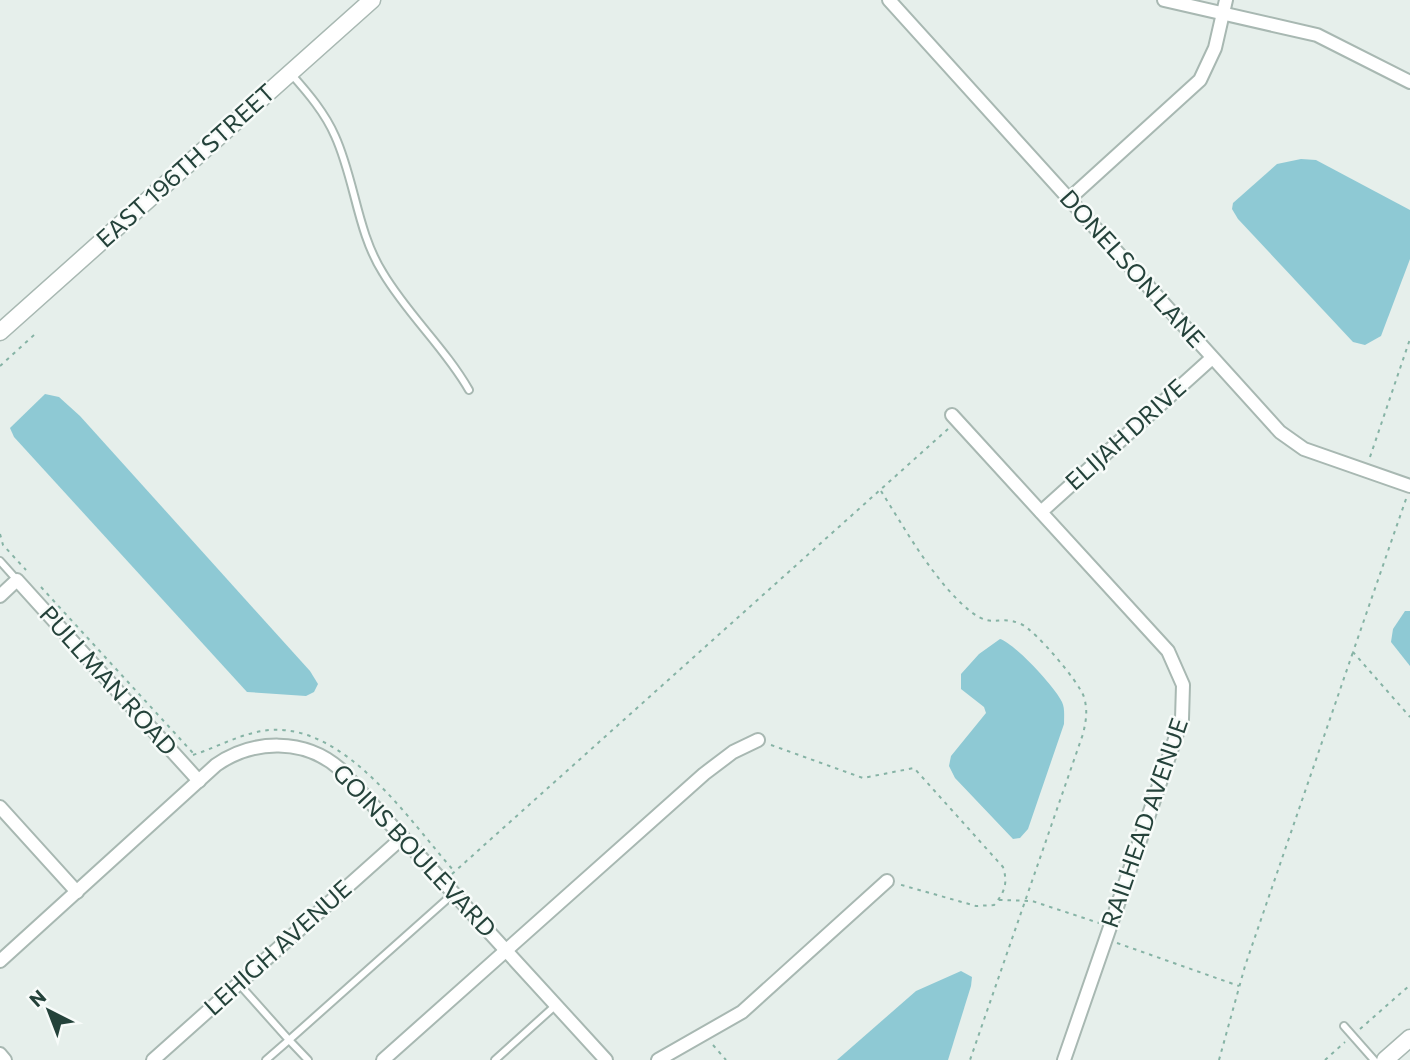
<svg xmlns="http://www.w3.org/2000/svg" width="1410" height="1060" font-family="Commissioner,sans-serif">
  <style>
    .water { fill: #8ec9d4 }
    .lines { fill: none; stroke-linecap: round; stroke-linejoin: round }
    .service-casing { stroke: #a8b8b2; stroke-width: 10 }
    .minor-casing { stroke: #a8b8b2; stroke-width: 16 }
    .tertiary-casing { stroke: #a8b8b2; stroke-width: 19 }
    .path { stroke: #86b3a5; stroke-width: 2; stroke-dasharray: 3.5 5; stroke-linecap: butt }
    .service { stroke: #fff; stroke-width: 6 }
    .minor { stroke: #fff; stroke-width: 12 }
    .tertiary { stroke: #fff; stroke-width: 16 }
    .labels { text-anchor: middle; stroke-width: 5; stroke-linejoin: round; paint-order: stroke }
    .street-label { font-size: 24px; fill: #24423a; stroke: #f7fbf9 }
  </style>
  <rect width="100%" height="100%" fill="#e6efeb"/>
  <g class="water">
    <polygon points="1301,159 1316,160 1410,210 1410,259 1381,336 1365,345 1353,342 1238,219 1232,209 1233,203 1277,164"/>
    <polygon points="45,394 59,397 80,416 310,671 318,684 314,692 306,696 247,692 14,437 10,428"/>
    <polygon points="1405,611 1410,611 1410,666 1391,642 1393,629"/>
    <path d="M1000,639C1014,643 1055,687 1062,702C1065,708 1064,717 1064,724L1028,829L1020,838L1013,839L955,778L949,766L951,756L986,713L984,707L961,689V674L979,654Z"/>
    <polygon points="961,971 972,977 971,986 948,1060 837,1060 916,991"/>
  </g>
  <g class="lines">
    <g class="service-casing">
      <g id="service">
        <path d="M292,75C308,93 325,113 335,136C355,180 357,232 383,273C408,315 445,348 469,390"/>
        <polyline points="0,561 17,580"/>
        <polyline points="239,984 289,1040 266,1060"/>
        <polyline points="1344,1026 1374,1060"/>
        <polyline points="308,1060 289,1040 453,894"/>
        <polyline points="495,1060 556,1005"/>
      </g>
    </g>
    <g class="minor-casing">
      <g id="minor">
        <polyline points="889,0 1280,432 1304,449 1410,486"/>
        <polyline points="1164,0 1317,35 1410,82"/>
        <polyline points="1069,199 1200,80 1215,48 1226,0"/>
        <polyline points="952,415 1168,651 1183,685 1182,719 1064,1060"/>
        <polyline points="1041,512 1212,358"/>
        <polyline points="0,596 17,580 199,781"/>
        <polyline points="0,807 77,892"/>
        <path d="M0,961L216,765C253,739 305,738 340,769L606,1060"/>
        <polyline points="0,1054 5,1060"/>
        <polyline points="153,1060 403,837"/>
        <polyline points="383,1060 704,774 733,752 758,740"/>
        <polyline points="658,1060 742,1012 887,881"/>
      </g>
    </g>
    <g class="tertiary-casing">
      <g id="tertiary">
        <polyline points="0,332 372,0"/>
        <polyline points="1385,1060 1410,1038"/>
      </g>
    </g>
    <g class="path">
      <polyline points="0,366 34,335"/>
      <polyline points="1370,457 1410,339"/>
      <path d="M881,491C905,529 930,574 963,605C993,633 996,613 1021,624C1036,631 1079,682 1084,697C1088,711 1086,721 1083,734L970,1060"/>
      <polyline points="1406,499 1353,652 1410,717"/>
      <polyline points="0,534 3,545 26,570"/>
      <polyline points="41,587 193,753"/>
      <path d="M771,745L863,778L914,768L1003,867C1008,883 1005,892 994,905L976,906L898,884"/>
      <path d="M193,755C218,747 241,733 269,730C346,724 408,819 454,871"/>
      <polyline points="452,874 948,429"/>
      <polyline points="999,900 1032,901 1099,923"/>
      <polyline points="1117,943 1239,986"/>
      <polyline points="1360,1029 1410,985"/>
      <polyline points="713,1045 726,1060"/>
      <polyline points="1219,1060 1245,966 1353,652"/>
      <polyline points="1325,1060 1345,1042"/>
    </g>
    <use href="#service" class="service"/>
    <use href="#minor" class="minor"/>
    <use href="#tertiary" class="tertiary"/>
  </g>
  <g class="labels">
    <g class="street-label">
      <text transform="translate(186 166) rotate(-42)" y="8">EAST 196TH STREET</text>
      <text transform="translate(1132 269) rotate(48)" y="8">DONELSON LANE</text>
      <text transform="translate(1126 435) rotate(-42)" y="8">ELIJAH DRIVE</text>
      <text transform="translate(108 681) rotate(48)" y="8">PULLMAN ROAD</text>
      <text transform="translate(1145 823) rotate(-71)" y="8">RAILHEAD AVENUE</text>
      <text transform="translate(414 851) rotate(47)" y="8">GOINS BOULEVARD</text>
      <text transform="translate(278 948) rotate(-42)" y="8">LEHIGH AVENUE</text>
    </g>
  </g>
  <g transform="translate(49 1011) rotate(318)" stroke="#f7fbf9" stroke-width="5" paint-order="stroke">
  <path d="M0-5L12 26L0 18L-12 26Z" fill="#24423a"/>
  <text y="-10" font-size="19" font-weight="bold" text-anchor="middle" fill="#24423a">N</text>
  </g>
</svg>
